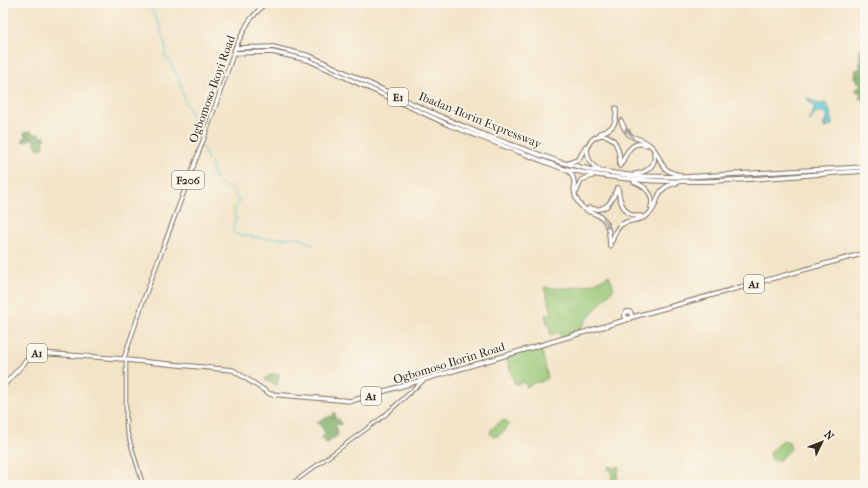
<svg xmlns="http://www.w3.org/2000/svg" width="868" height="488" font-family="'IM FELL French Canon',serif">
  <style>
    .green { fill: #97c674; stroke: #697849 }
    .forest { fill: #79ab66; stroke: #5a6a42 }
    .water { fill: #5ec9d7; stroke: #4c7a7a }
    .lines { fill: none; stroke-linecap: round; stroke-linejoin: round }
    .stream { stroke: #5ec9d7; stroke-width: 1 }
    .secondary-casing { stroke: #7b6b5a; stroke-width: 4.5 }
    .primary-casing { stroke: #7b6b5a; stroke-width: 5 }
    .trunk-casing { stroke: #7b6b5a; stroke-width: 5.5 }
    .motorway-casing { stroke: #7b6b5a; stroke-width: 5.5 }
    .secondary { stroke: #fff; stroke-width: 2.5 }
    .primary { stroke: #fff; stroke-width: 3 }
    .trunk { stroke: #fff; stroke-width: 3.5 }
    .motorway { stroke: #fff; stroke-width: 3.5 }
    .oneway { stroke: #a79f9a }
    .labels { text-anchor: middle; stroke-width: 3.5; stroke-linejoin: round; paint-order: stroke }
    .shield { fill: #fbf7ec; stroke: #75685c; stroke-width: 1 }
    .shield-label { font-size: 11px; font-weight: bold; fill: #3b2a1e }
    .street-label { font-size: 12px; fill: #3b2a1e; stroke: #fbf7ec }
  </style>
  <rect width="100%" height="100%" fill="#fbf7ec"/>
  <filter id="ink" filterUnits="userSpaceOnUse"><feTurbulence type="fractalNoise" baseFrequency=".025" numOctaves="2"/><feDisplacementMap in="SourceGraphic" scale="8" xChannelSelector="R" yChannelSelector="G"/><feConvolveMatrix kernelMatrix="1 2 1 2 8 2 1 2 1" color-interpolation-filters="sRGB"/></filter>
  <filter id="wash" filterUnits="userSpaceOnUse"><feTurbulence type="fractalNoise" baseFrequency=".012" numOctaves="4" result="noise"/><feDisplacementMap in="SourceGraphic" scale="16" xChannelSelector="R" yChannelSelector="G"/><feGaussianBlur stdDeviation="0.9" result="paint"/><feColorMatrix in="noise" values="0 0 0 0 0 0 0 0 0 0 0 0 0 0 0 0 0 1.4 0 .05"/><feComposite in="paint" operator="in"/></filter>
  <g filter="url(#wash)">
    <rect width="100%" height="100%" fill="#f3e4c8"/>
    <g class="green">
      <path d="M609,275L614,289C607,296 580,324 580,333L562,338L558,332L551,335L545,315L552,313L544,287C556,290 583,287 595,283C600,281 605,277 609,275Z"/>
      <polygon points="541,347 548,378 541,382 535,382 527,387 524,382 515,384 506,357"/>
      <polygon points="271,374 279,375 277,385 269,382 265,379"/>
      <path d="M505,420L508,424C508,430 499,437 493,437L490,434L491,430L501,421Z"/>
      <polygon points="783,440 789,442 791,449 780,460 774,461 771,458 770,452"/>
      <polygon points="609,466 614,468 619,466 617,478 618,485 611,485 612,474 608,469"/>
    </g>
    <g class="forest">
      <polygon points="860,49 864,49 865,52 865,100 859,98 862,91 857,92 856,90 862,83 857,82 856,77 854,78 855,70 860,69"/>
      <polygon points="30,131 36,135 40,133 40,138 45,136 45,140 43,141 44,147 38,149 33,138 24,142 22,141 25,137 24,133"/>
      <polygon points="333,413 335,413 336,420 339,419 342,424 332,425 333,427 336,426 338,435 326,443 321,437 326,435 319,423 316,422 331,416 333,418"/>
    </g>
    <polygon class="water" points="807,98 818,104 826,103 831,114 832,125 826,128 823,126 828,117 821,111 815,114 810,121 808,120 815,109"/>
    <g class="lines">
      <g class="stream">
        <polyline points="151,3 151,9 159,24 166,48 165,57 169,60 180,81 184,99 197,126 201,142"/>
        <polyline points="203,147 208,160 212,164 212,172 220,185 231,188 239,201 234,210 236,220 233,228 234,234 267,239 296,237 314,245"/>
        <polyline points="3,248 7,252"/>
      </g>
    </g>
  </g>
  <g filter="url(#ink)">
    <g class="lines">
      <g class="secondary-casing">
        <g id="secondary">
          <polyline points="126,361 126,428 143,485"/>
          <polyline points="290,485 384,416 424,380"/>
        </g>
      </g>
      <g class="primary-casing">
        <polyline id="primary" points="124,358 145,296 207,130 236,46 249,21 265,3"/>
      </g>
      <g class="trunk-casing">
        <g id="trunk">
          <circle cx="628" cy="315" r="3.5"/>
          <polyline points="629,318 865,253"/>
          <polyline points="126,360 233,370 270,394 351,401 629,319"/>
          <polyline points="3,386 27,360 39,353 123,359"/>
        </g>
      </g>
      <g class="motorway-casing">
        <g id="motorway">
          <polyline points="235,48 273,47 310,56 435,114 482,134 560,162 592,170 635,176 684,177 865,167"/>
          <path d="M234,53L272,52L308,60L449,125L569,171C578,180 571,190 577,200C589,223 609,201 610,246"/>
          <path d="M621,121C630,144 638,134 651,146C664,158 656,170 680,175"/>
          <path d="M600,133C614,129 617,123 616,108"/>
          <polyline points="569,163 579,159 586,146"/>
          <path d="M622,163C626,152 633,140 646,145"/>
          <path d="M567,169C664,192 766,177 865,171"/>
          <path d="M599,170C584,162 582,140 601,135C617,135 620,153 620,166"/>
          <path d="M635,174C648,172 657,165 654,152"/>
          <path d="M634,182C645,186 655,195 651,207"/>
          <path d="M618,188C619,201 625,218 641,216"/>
          <polyline points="577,191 581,180 592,176"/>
          <path d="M589,208C606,213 612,202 617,188"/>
          <path d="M612,241C620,212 636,227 650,213C661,201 653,189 676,183"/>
        </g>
      </g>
      <use href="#secondary" class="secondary"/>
      <use href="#primary" class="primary"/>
      <use href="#trunk" class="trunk"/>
      <use href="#motorway" class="motorway"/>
    </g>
    <defs><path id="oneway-shaft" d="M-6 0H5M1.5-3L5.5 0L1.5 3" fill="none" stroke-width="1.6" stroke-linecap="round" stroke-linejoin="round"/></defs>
    <g class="oneway">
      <use href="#oneway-shaft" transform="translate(629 133) rotate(-134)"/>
      <use href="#oneway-shaft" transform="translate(606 223) rotate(58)"/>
    </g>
  </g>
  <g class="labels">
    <g class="shield">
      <rect x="388" y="88" width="20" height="18" rx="3"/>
      <rect x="172" y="171" width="32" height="18" rx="3"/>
      <rect x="744" y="275" width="20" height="18" rx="3"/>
      <rect x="27" y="344" width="20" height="18" rx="3"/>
      <rect x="361" y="387" width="20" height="18" rx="3"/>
    </g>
    <g class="shield-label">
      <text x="398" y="101">E1</text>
      <text x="188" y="184">F206</text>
      <text x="754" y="288">A1</text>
      <text x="37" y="357">A1</text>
      <text x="371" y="400">A1</text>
    </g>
    <g class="street-label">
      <text transform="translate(212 89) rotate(-70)" y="4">Ogbomoso-Ikoyi Road</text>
      <text transform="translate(480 120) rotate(22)" y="4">Ibadan-Ilorin Expressway</text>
      <text transform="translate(449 363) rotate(-17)" y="4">Ogbomoso Ilorin Road</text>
    </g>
  </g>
  <rect width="868" height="488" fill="none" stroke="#fbf7ec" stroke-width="16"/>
  <g transform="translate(822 442) rotate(47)" stroke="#fbf7ec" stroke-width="3" paint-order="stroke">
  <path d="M0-3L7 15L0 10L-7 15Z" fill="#3b2a1e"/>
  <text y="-6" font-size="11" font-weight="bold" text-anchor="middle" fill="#3b2a1e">N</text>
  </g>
</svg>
